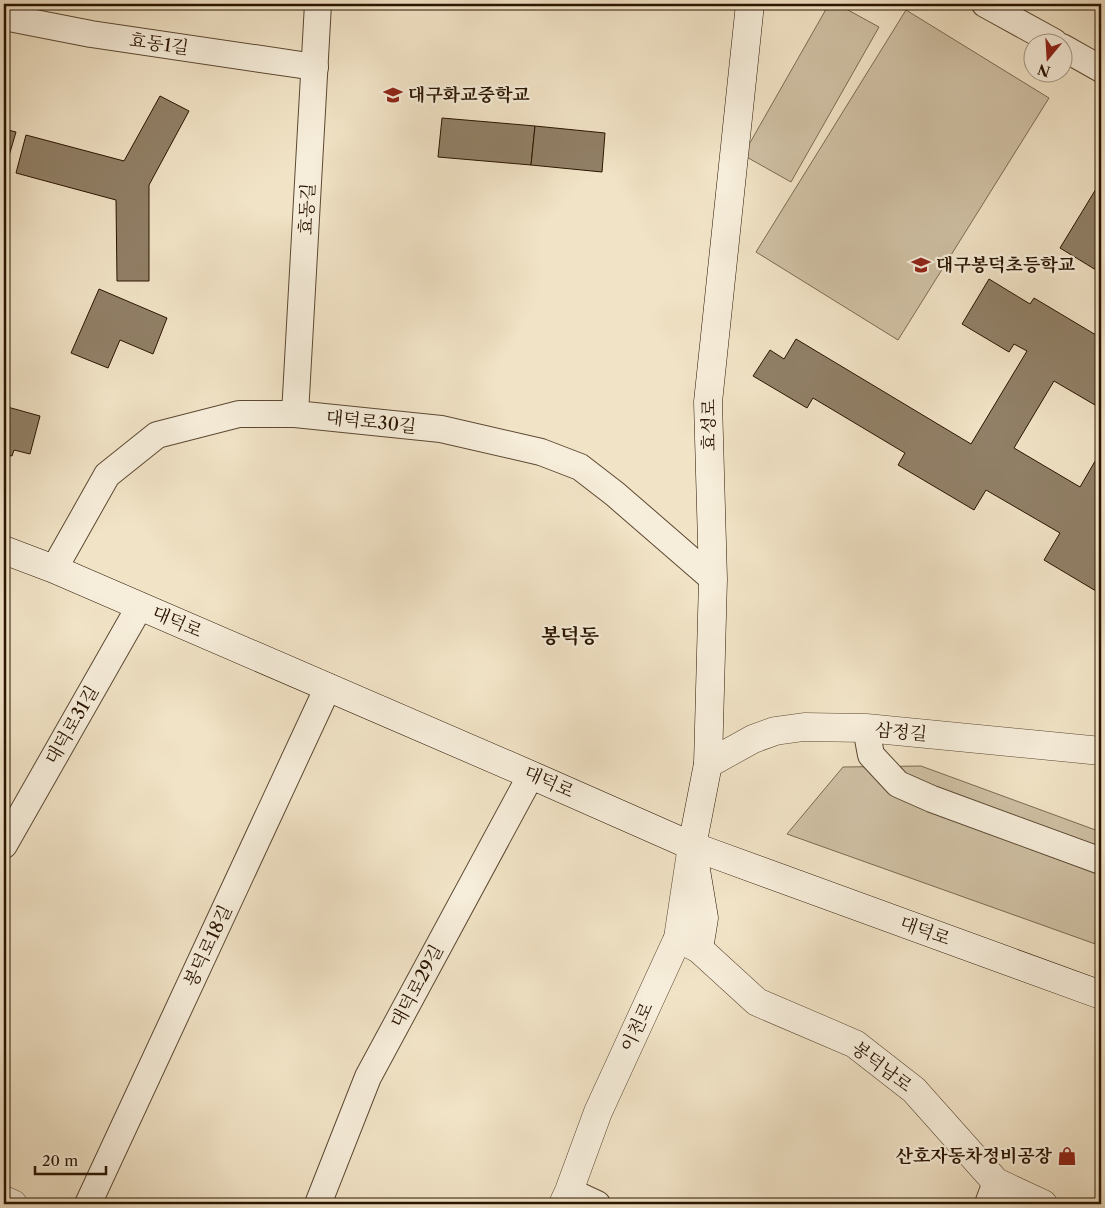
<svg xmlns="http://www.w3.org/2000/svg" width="1105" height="1208" font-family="'Libre Caslon Text','Noto Serif KR',serif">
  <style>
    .green { fill: #cfc0a4; stroke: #7c6a52 }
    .building { fill: #918067; stroke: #2a1400 }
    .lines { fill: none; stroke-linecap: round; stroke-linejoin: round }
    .minor-casing { stroke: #5c4832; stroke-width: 28 }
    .tertiary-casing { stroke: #5c4832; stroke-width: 29 }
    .secondary-casing { stroke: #2a1400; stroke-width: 29 }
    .minor { stroke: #f6edda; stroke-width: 26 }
    .tertiary { stroke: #f6edda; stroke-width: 28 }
    .secondary { stroke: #f6edda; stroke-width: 28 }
    .labels { text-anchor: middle; stroke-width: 4.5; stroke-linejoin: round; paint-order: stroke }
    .street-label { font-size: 18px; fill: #2a1400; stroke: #f6edda }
    .poi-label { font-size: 18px; font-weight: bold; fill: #2a1400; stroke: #f6edda; text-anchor: start }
    .quarter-label { font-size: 20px; font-weight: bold; fill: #2a1400; stroke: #f6edda }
  </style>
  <rect width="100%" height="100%" fill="#f1e3c6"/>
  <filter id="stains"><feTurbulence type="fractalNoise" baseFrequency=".004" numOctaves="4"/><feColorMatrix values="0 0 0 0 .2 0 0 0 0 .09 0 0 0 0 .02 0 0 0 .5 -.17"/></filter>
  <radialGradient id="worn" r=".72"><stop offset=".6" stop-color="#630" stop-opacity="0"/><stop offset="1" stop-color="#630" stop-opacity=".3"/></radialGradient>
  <g class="green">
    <polygon points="829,4 837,4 879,27 791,182 743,155"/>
    <polygon points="906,10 1049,98 898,340 756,252"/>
    <polygon points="921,766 1101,832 1101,946 787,834 843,767"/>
  </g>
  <g class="building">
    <polygon points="160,96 189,111 149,185 149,281 117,281 116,200 16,173 26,135 124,161"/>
    <polygon points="442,118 535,126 531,165 438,157"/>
    <polygon points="535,126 605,133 602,172 531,165"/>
    <polygon points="4,129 16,132 6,166 4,166"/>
    <polygon points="1099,184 1101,185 1101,273 1060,248"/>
    <polygon points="989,279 1030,304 1034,298 1101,338 1101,394 1095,405 1054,381 1014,448 1080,487 1101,451 1101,594 1044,560 1060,533 986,490 974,510 898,465 905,453 813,398 807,408 753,376 770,350 784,359 796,339 971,444 1027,351 1014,344 1009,352 962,324"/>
    <polygon points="99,289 167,318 153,354 120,340 108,368 71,353"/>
    <polygon points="4,406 40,416 30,454 14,450 12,456 4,454"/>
  </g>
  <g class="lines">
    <g class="minor-casing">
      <g id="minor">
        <polyline points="985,4 1054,42"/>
        <polyline points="4,17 91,34 315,67"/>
        <polyline points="1062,47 1101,69"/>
        <polyline points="295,414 318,4"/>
        <polyline points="54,569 107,475 157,435 239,414 295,414 441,429 541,452 580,467 615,494 713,579"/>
        <polyline points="866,728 871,755 898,784 932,799 1101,861"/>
        <polyline points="4,845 140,606"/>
        <polyline points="569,1191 597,1204"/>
        <polyline points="88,1204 328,687"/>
        <polyline points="318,1204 368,1077 531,775"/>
        <polyline points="988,1204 996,1182"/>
      </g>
    </g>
    <g class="tertiary-casing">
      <g id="tertiary">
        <polyline points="708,764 753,739 775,731 804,727 866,728 1101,751"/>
        <polyline points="699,949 757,1002 855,1044 914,1090 996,1182 1043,1204"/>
        <polyline points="4,1200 13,1204"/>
        <polyline points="563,1204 569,1191 598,1112 678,938 691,852"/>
      </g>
    </g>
    <g class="secondary-casing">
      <g id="secondary">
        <polyline points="4,550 54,569 531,775 692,846 1101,995"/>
        <polyline points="678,938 699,949 704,918 692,846 708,764 713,579 708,402 750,4"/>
      </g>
    </g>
    <use href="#minor" class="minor"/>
    <use href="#tertiary" class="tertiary"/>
    <use href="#secondary" class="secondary"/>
  </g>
  <defs>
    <g id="school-bare" transform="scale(1.5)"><path d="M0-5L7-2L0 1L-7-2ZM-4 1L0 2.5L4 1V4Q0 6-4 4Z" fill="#8f2418" stroke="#f6edda" stroke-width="2.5" paint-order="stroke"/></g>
    <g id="shop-bare" transform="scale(1.5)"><path d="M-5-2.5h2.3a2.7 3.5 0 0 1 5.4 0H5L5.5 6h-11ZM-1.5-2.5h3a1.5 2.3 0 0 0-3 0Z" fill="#8f2418" stroke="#f6edda" stroke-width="2.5" paint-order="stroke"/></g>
  </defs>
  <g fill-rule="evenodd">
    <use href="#school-bare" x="393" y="95"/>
    <use href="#school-bare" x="921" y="265"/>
    <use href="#shop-bare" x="1067" y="1156"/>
  </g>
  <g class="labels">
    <g class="street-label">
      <text transform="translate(159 44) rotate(8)" y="6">효동1길</text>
      <text transform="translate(307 209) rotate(-87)" y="6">효동길</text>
      <text transform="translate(371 422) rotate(6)" y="6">대덕로30길</text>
      <text transform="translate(709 425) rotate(-90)" y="6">효성로</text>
      <text transform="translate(177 622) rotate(23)" y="6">대덕로</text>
      <text transform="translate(72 725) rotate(-60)" y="6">대덕로31길</text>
      <text transform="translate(901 732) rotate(5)" y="6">삼정길</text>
      <text transform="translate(549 782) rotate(24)" y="6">대덕로</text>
      <text transform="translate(925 931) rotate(20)" y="6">대덕로</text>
      <text transform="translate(208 946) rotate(-65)" y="6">봉덕로18길</text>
      <text transform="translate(417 986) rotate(-62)" y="6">대덕로29길</text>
      <text transform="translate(637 1027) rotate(-65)" y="6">이천로</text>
      <text transform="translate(882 1067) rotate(37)" y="6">봉덕남로</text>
    </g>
    <g class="poi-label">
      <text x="408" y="101">대구화교중학교</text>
      <text x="936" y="271">대구봉덕초등학교</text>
      <text x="1052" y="1162" text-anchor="end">산호자동차정비공장</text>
    </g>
    <g class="quarter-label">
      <text x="570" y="643">봉덕동</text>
    </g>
  </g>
  <rect width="1105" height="1208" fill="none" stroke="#f1e3c6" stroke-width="20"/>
  <rect x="5" y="5" width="1095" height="1198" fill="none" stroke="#2a1400" stroke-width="2.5"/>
  <rect x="10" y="10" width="1085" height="1188" fill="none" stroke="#2a1400"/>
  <g transform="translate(1048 58) rotate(198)"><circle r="24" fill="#f6edda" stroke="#a49683"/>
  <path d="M0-4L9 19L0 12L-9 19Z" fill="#8f2418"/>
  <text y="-8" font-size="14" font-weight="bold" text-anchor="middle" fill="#2a1400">N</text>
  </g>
  <path d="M35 1166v8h71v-8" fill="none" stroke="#2a1400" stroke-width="2.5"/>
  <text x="42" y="1166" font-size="15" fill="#2a1400" stroke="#f6edda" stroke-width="4" paint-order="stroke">20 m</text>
  <rect width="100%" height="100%" filter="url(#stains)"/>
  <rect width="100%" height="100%" fill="url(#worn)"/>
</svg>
